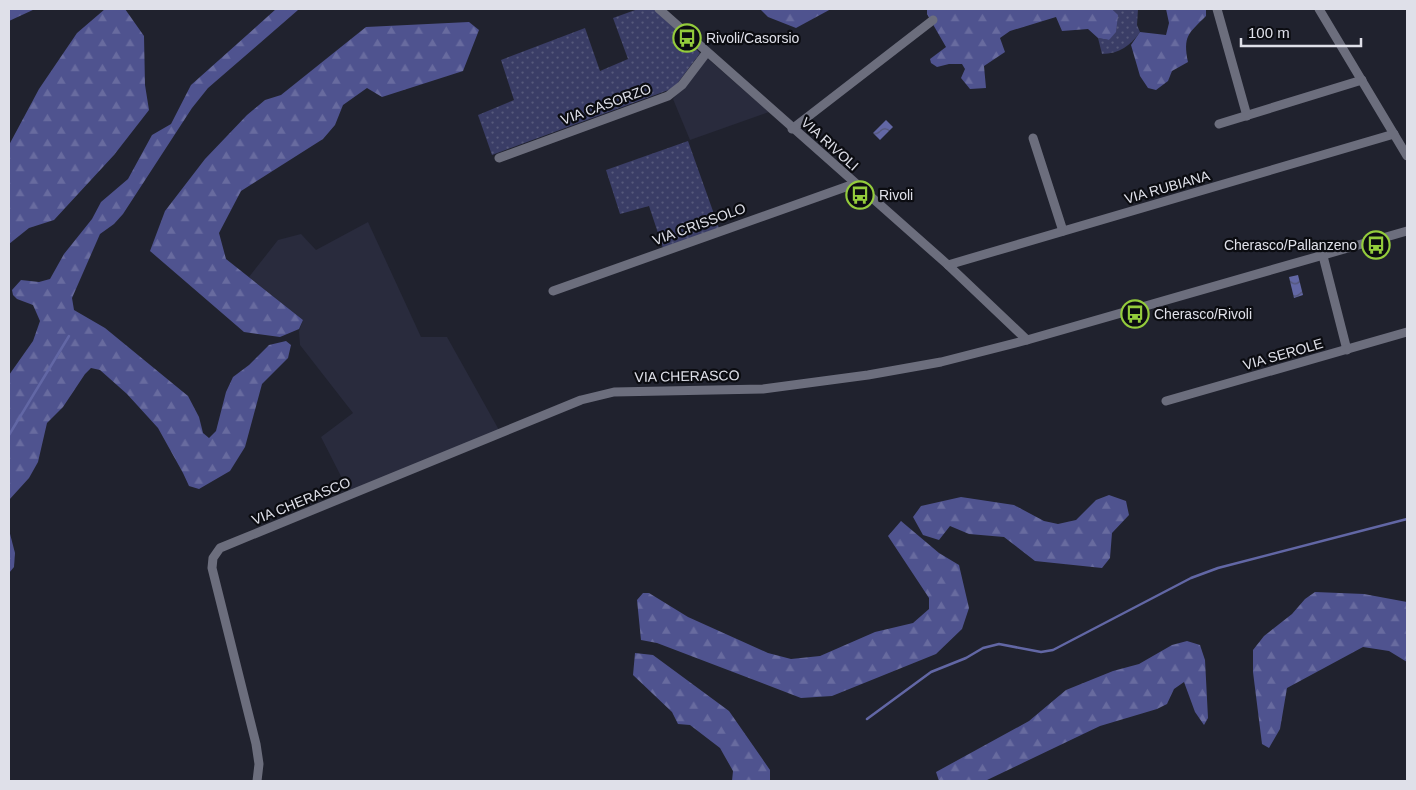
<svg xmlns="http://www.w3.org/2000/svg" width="1416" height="790" font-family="Helvetica,sans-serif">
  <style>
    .built { fill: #292b3d }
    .grass { fill: url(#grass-dots) }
    .forest { fill: url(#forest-firs) }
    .water { fill: url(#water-waves) }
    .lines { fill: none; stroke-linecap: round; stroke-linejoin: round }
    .stream { stroke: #6267a5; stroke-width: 2.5 }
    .minor { stroke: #6c6e7d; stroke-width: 9 }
    .labels { text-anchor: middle; stroke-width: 4.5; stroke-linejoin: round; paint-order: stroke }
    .poi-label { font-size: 14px; fill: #dfe0e9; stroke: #0b0c11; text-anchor: start }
    .street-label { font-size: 14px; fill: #dfe0e9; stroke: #0b0c11 }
  </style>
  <defs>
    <pattern id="grass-dots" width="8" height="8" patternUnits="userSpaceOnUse" patternTransform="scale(1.25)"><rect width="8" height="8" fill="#3a3d66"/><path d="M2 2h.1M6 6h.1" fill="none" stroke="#56597c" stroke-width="1.8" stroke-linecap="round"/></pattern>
    <pattern id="forest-firs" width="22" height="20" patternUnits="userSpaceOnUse" patternTransform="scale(1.25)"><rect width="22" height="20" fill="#4f538f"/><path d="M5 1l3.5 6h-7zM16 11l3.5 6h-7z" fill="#686b9f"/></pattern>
    <pattern id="water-waves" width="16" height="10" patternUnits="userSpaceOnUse" patternTransform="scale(1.25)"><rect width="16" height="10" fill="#6267a5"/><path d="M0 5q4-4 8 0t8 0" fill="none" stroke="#525576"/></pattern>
  </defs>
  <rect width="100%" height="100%" fill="#20222e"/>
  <g class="built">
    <polygon points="707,58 769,112 690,140 673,99"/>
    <polygon points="368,222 421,337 447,337 499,430 349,492 321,437 353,413 300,345 299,331 303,320 249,277 278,240 301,234 316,250"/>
  </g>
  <g class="grass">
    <polygon points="638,9 654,9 700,53 674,88 492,155 478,115 514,100 501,60 585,28 600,71 628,59 613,18"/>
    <path d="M1112,9H1138L1137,25L1140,32C1131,45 1119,54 1102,54L1098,38L1109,40L1117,15Z"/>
    <polygon points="688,141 719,228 663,248 649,206 620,214 606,170"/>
  </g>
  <g class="forest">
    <polygon points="9,9 35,9 9,21"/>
    <polygon points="105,9 125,9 144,36 145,85 149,110 114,155 54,220 29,228 9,244 9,145 39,89 77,33"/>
    <polygon points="276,9 298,10 208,88 192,108 123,214 114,224 100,234 72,298 74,310 105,328 188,396 199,417 203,433 209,438 216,431 226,392 233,377 249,365 269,345 286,341 291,345 288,358 262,384 245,447 230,471 199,489 189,486 183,473 158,428 127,394 100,370 91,368 85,374 63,407 47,423 38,462 29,478 9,500 9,375 33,341 40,321 33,305 17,299 13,295 12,290 21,280 39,282 50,279 64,254 92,219 101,202 128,179 152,135 171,124 191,85"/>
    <polygon points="760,9 831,9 796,28 768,17"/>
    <polygon points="927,9 1112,9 1118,15 1116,32 1109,40 1098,38 1088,29 1062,31 1056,17 1010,31 1000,38 1005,52 984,66 986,88 970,89 961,78 965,69 962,64 949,64 937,67 931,63 930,59 946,47 927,14"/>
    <path d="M1166,9H1206V16C1188,34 1183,36 1188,62L1172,71L1168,81L1156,90L1148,88L1140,76L1131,45L1140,32L1166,35L1169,23Z"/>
    <polygon points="469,22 479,30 463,71 382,97 367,88 343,105 335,125 323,139 241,191 219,233 226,259 303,320 299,329 280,337 244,332 150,251 165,211 205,159 247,115 265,100 281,95 366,27"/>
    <polygon points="1109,495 1126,501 1129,515 1112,533 1110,558 1102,568 1035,561 1004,537 969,534 950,526 939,540 923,535 913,517 921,506 961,497 1014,505 1044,521 1058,524 1076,520 1096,500"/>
    <polygon points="901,521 939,553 959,565 969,608 962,629 936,654 832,696 801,698 657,643 641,640 637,600 643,593 649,593 688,617 768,653 791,659 820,656 875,632 913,623 929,609 929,598 888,536"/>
    <polygon points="9,530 15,553 14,567 9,573"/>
    <polygon points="1315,592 1364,594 1407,602 1407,662 1389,651 1363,647 1287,688 1280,729 1269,748 1262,744 1253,672 1253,650 1264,636 1292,614 1305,599"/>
    <polygon points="1187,641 1200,645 1205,660 1208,718 1204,725 1195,712 1184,682 1174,689 1167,704 1157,709 1100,726 985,781 939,781 936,772 1029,721 1066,690 1113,671 1139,664 1172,645"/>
    <polygon points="635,653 653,655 729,711 770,770 770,781 732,781 733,771 720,748 690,725 678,724 672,712 633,675"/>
  </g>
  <g class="water">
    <polygon points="886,120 893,127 880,140 873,133"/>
    <polygon points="1298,275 1303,295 1294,298 1289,277"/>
  </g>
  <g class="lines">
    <g class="stream">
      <polyline points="9,435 69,336"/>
      <polyline points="867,719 931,672 966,658 983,648 999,644 1041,652 1053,650 1191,578 1218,568 1407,519"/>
    </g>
    <g class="minor">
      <polyline points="659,9 948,265 1027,340"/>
      <polyline points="1217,9 1247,116"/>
      <polyline points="1319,9 1407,156"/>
      <polyline points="1219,124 1362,80"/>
      <polyline points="792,129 933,20"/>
      <polyline points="1033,138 1063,231"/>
      <polyline points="499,158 668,96 682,85 707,52"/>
      <polyline points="1323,256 1347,350"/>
      <polyline points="948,265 1394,134"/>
      <polyline points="553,291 854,184"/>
      <polyline points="1166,401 1407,332"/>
      <polyline points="257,781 259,764 256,744 212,568 213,558 220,548 581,400 614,392 763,389 868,375 941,362 1027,340 1407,231"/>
    </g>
  </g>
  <defs>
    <g id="bus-ring" transform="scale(1.4375)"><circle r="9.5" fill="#0b0c11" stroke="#94cc3c" stroke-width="1.5"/><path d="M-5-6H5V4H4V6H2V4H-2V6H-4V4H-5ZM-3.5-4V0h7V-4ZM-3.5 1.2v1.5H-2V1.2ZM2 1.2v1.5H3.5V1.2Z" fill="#94cc3c"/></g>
  </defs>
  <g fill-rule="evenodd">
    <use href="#bus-ring" x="687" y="38"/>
    <use href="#bus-ring" x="860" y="195"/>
    <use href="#bus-ring" x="1376" y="245"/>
    <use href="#bus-ring" x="1135" y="314"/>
  </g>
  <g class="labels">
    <g class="poi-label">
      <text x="706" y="43">Rivoli/Casorsio</text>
      <text x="879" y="200">Rivoli</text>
      <text x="1357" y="250" text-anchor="end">Cherasco/Pallanzeno</text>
      <text x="1154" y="319">Cherasco/Rivoli</text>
    </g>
    <g class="street-label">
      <text transform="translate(606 104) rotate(-20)" y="5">VIA CASORZO</text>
      <text transform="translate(830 144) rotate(42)" y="5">VIA RIVOLI</text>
      <text transform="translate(1167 187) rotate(-16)" y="5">VIA RUBIANA</text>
      <text transform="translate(699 224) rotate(-20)" y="5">VIA CRISSOLO</text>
      <text transform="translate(1283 354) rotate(-16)" y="5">VIA SEROLE</text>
      <text transform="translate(687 376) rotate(-1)" y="5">VIA CHERASCO</text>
      <text transform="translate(301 501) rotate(-22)" y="5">VIA CHERASCO</text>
    </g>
  </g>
  <rect width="1416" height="790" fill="none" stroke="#dfe0e9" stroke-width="20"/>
  <path d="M1241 38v8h120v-8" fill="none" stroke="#dfe0e9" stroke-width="2.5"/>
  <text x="1248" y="38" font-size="15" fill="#dfe0e9" stroke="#0b0c11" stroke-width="4" paint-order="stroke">100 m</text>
</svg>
